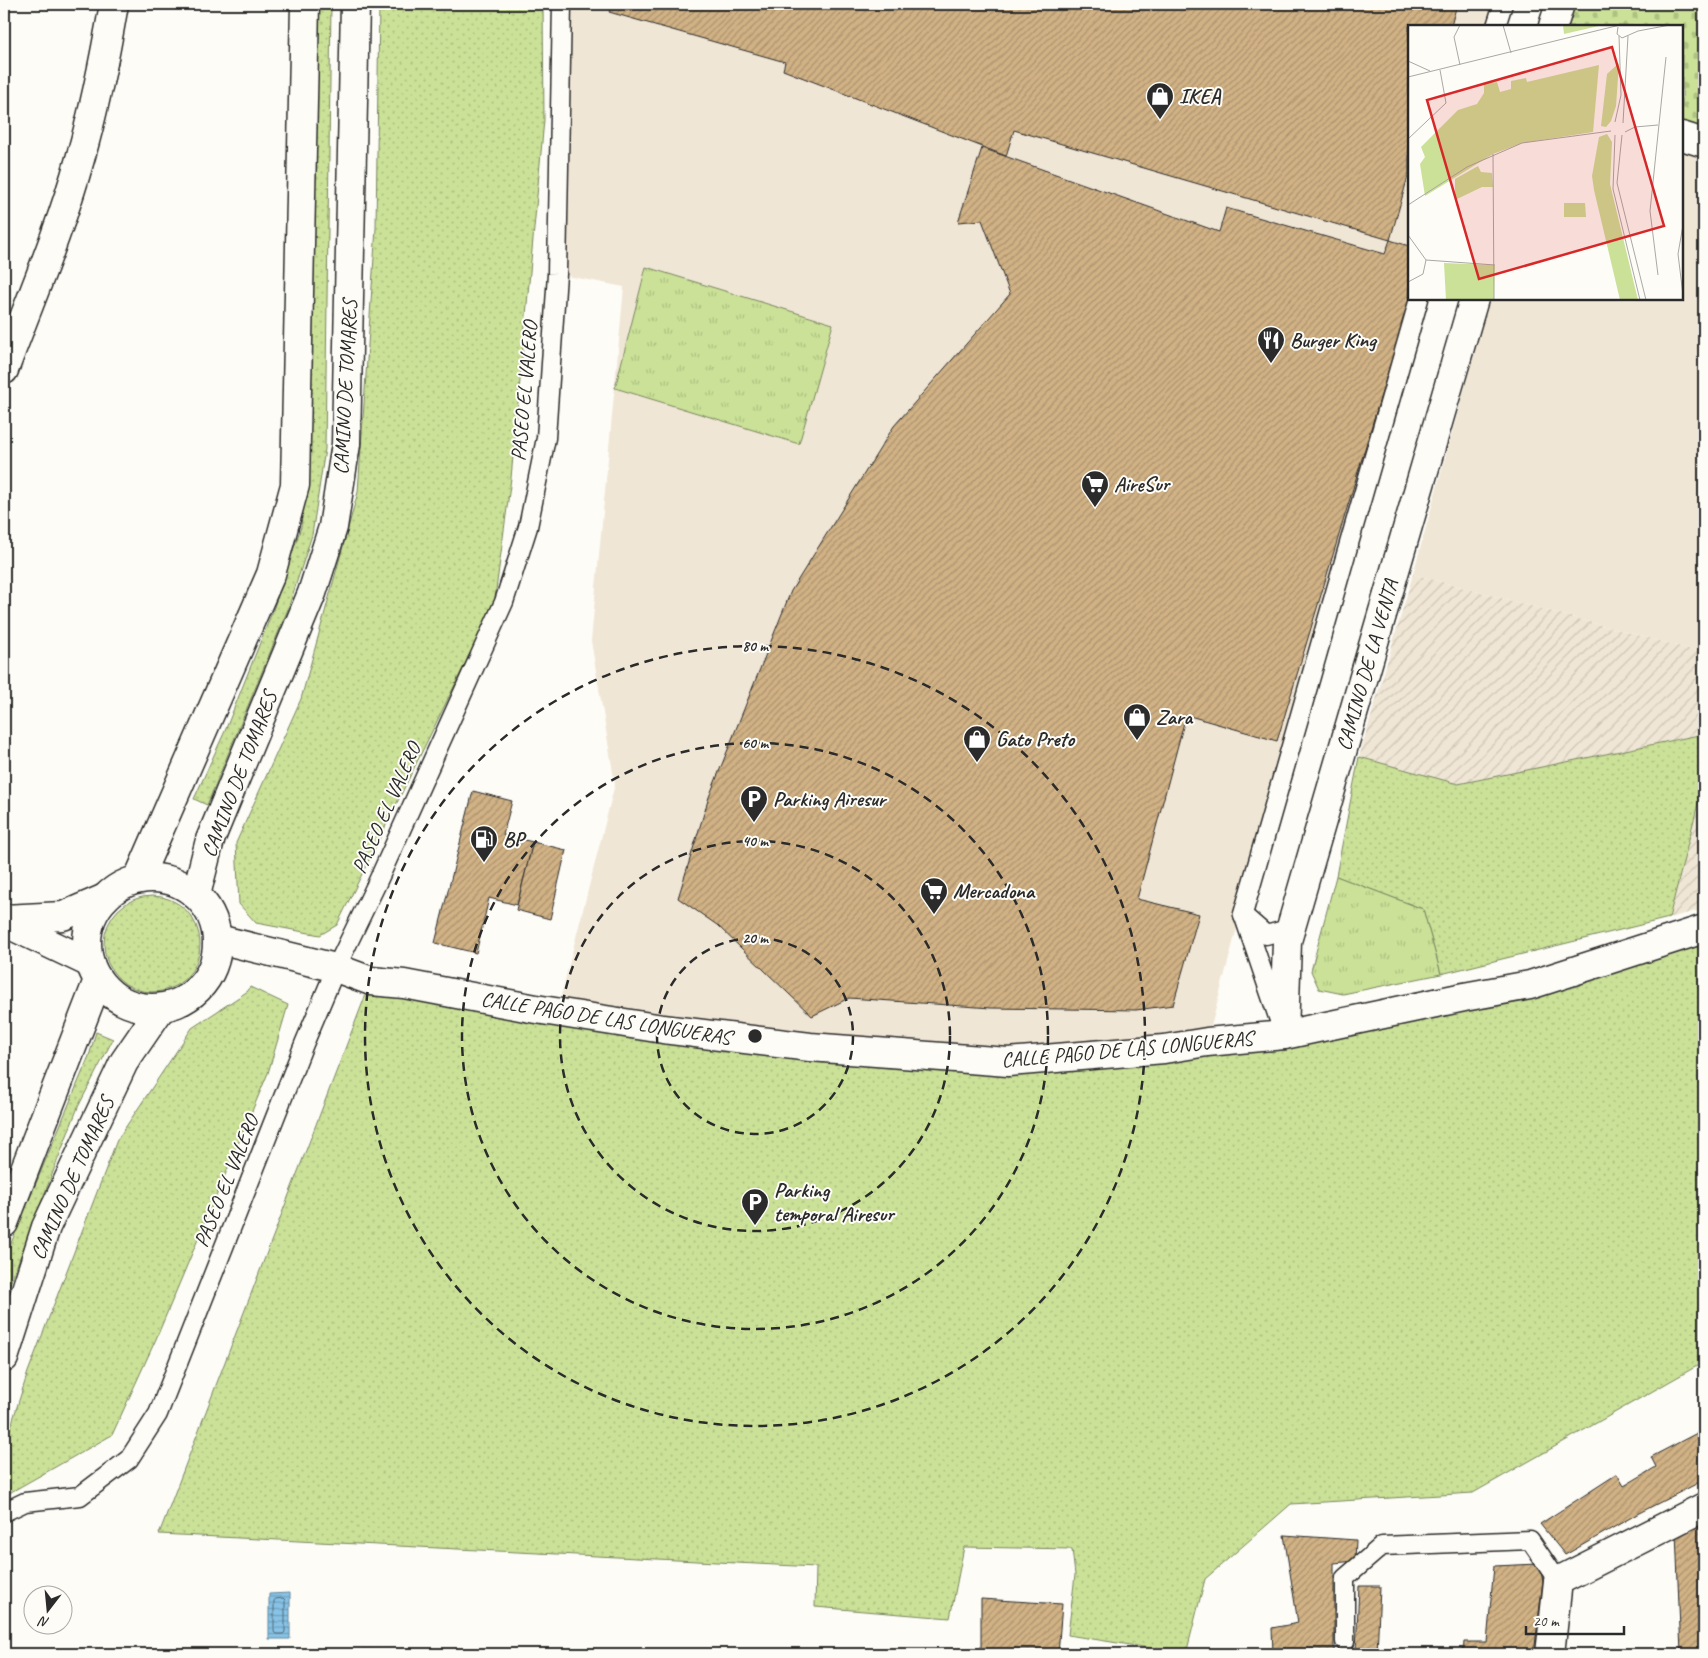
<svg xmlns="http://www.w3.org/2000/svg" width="1708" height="1658" font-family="Caveat,sans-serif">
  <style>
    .built { fill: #f0e6d5 }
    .industrial { fill: url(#industrial-furrows) }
    .grass { fill: url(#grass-dots); stroke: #7a8661 }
    .cemetery { fill: url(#cemetery-stones); stroke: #7a8661 }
    .park { fill: url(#park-tufts); stroke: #7a8661 }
    .water { fill: url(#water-rules); stroke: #62869c }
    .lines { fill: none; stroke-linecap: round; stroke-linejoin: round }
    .shore { stroke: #506876; stroke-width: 1 }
    .building { fill: url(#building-hatch); stroke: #2b2b2b }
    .lane-casing { stroke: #2b2b2b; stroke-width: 21 }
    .street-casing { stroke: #2b2b2b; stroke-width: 31 }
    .secondary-casing { stroke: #2b2b2b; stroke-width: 31 }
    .lane { stroke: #fdfcf7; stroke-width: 18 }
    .street { stroke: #fdfcf7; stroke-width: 28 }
    .secondary { stroke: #fdfcf7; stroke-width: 28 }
    .ring { fill: none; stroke: #2b2b2b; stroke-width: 2.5; stroke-dasharray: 9 6 }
    .labels { text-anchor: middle; stroke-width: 4; stroke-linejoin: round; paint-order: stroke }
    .poi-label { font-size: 21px; font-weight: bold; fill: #2b2b2b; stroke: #fdfcf7; text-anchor: start }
    .street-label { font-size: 21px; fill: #2b2b2b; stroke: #fdfcf7 }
    .inset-road { fill: none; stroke: #a9a8a5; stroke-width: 1 }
    .view { fill: #d62828; fill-opacity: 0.15; stroke: #d62828; stroke-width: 2.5 }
    .inset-edge { fill: none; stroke: #2b2b2b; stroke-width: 2.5 }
    .centre { fill: #2b2b2b; stroke: #fdfcf7; stroke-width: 2.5 }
    .ring-label { font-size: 15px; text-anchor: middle; font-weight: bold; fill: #2b2b2b; stroke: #fdfcf7; stroke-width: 4; stroke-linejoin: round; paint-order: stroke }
  </style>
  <defs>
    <pattern id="industrial-furrows" width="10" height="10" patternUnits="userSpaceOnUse" patternTransform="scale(1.25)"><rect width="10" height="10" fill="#f0e6d5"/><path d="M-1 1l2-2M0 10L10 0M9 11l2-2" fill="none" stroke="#cec5b7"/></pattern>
    <pattern id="grass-dots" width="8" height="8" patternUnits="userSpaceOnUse" patternTransform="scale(1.25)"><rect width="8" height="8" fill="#cae197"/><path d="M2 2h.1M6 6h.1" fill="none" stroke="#aec182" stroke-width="1.8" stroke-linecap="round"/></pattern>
    <pattern id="cemetery-stones" width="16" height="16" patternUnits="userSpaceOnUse" patternTransform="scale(1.25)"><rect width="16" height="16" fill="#cae197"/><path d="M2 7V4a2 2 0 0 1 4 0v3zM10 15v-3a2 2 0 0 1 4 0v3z" fill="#aec182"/></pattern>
    <pattern id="park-tufts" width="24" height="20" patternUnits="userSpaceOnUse" patternTransform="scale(1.25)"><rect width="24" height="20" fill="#cae197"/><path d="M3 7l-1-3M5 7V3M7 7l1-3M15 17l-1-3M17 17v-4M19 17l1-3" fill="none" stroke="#aec182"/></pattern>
    <pattern id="water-rules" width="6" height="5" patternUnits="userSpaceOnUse" patternTransform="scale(1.25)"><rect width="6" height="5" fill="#87c3e7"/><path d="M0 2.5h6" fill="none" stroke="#6f9fbb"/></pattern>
    <pattern id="building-hatch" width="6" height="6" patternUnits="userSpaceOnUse" patternTransform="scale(1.25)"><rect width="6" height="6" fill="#d1b285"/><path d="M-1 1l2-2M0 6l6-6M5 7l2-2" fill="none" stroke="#aa916d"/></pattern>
  </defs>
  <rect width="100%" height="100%" fill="#fdfcf7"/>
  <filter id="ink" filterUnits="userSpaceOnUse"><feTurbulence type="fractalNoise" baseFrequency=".02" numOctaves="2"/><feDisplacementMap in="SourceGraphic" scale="10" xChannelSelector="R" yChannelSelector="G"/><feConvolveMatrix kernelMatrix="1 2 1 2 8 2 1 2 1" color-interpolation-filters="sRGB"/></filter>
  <g filter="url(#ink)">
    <g class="built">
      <polygon points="565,4 1508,4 1501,26 1409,26 1409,299 1419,299 1250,878 1207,1042 1008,1062 557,1012 615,784 591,641 624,287 557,274"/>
      <polygon points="1682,144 1704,152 1704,653 1413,574 1489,299 1682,299"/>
    </g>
    <g class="industrial">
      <polygon points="1413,574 1704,653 1704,734 1458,784 1359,757"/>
      <polygon points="1704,780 1704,909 1669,918"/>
    </g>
    <g class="grass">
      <polygon points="319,4 331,4 325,449 312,535 288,609 207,805 194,799 225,731 273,610 301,527 311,419"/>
      <polygon points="379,4 543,4 544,120 511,478 494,605 337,925 320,935 256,923 239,904 236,843 301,699 358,492 376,228"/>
      <polygon points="1704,734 1704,780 1669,918 1441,974 1423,909 1336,876 1359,757 1458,784"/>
      <circle cx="152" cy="944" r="48"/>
      <polygon points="1704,929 1704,1362 1473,1493 1291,1504 1205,1579 1186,1654 1068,1635 1075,1575 1072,1549 964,1547 950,1618 815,1607 816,1567 159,1534 371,981 1008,1062 1284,1035"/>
      <polygon points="250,987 288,1005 268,1073 156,1339 112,1435 4,1496 4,1448 28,1372 117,1140 192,1028 248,991"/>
      <polygon points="96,1032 113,1039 78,1107 4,1299 4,1260 89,1056"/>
    </g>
    <polygon class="cemetery" points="1560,4 1704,4 1704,143 1682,136 1682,26 1553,26"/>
    <g class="park">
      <polygon points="646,267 833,324 799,444 615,388"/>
      <polygon points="1336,876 1423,909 1441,974 1343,994 1319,989 1311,971"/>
    </g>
    <polygon class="water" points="290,1593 290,1639 269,1639 269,1594"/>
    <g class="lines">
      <polygon class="shore" points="276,1599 283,1598 285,1600 285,1632 283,1634 276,1634 274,1632 274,1601"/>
    </g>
    <g class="building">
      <polygon points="612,4 1457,4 1451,26 1409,26 1409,173 1390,240 1014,130 1006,156 783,70 785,62 609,12"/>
      <polygon points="982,148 1219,232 1226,208 1385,254 1390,240 1409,246 1410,299 1277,741 1186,715 1137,899 1199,914 1173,1005 1136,1010 991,1008 849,998 812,1016 717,925 678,898 709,797 791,591 894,426 1010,294 982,220 958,222"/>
      <polygon points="473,791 512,801 503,835 533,842 517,905 489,898 476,953 435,943"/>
      <polygon points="533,842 566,850 550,919 516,910"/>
      <polygon points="1697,1433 1704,1444 1704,1480 1639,1513 1565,1555 1540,1524 1617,1474 1624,1486 1656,1467 1651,1457"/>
      <polygon points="1704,1519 1704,1654 1681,1654 1676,1532"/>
      <polygon points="1284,1535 1356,1540 1355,1561 1334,1563 1334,1654 1273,1654 1272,1628 1298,1623"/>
      <polygon points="1539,1564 1543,1581 1534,1654 1463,1654 1464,1642 1487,1642 1494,1566"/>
      <polygon points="1359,1586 1380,1586 1377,1654 1335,1654 1356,1650"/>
      <polygon points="981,1599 1062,1604 1058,1654 981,1654"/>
      <polygon points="362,1650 490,1654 362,1654"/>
    </g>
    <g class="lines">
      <g class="lane-casing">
        <g id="lane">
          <polyline points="1496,26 1503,4"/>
          <polyline points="1243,915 1266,935 1291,928"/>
          <polyline points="1279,1020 1243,914 1419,299"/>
          <polyline points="4,1512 25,1502 80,1496 129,1459 158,1414 304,1044 336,968 377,883 504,602 528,527 546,438 557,274 562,4"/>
          <polyline points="1345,1642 1345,1578 1382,1546 1530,1540 1558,1581"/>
        </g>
      </g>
      <g class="street-casing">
        <g id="street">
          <polyline points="1553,26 1560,4"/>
          <polyline points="1682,136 1704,143"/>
          <path d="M4,370C30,300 60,231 80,159C95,108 105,56 114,4"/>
          <polyline points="4,919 63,916 105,898"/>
          <polyline points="4,922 90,963"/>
          <polyline points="218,939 336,968 371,981 404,984 536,1009 663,1029 810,1047 1008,1062 1164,1049 1207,1042 1284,1035 1464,997 1530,985 1704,929"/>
          <polyline points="1284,1035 1287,941 1474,299"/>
          <polyline points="1550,1654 1558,1581 1704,1507"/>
        </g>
      </g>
      <g class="secondary-casing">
        <g id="secondary">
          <circle cx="152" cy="943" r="65"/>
          <polyline points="138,879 271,574 295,485 305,4"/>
          <polyline points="196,895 210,840 312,593 333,527 346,444 355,4"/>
          <polyline points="4,1223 98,980"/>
          <polyline points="4,1358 46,1227 124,1062 161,1008"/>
        </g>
      </g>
      <use href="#lane" class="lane"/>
      <use href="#street" class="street"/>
      <use href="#secondary" class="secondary"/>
    </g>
  </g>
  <g class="ring">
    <circle cx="755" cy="1036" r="98"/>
    <circle cx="755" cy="1036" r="195"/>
    <circle cx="755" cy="1036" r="293"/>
    <circle cx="755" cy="1036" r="390"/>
  </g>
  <defs>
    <g id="shop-pin" transform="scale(1.4375)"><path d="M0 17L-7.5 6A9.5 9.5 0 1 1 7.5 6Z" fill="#2b2b2b" stroke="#fdfcf7"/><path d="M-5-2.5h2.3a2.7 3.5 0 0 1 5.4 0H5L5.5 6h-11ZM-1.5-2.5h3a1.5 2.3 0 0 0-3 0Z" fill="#fff"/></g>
    <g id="restaurant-pin" transform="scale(1.4375)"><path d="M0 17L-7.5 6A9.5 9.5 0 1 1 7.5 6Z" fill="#2b2b2b" stroke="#fdfcf7"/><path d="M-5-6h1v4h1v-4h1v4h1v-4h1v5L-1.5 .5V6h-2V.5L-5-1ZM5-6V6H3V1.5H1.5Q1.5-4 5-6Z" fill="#fff"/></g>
    <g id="supermarket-pin" transform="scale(1.4375)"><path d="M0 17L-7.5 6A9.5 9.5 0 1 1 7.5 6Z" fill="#2b2b2b" stroke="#fdfcf7"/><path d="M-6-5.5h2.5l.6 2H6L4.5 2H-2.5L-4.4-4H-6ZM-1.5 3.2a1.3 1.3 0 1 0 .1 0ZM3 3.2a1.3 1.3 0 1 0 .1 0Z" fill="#fff"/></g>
    <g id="parking-pin" transform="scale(1.4375)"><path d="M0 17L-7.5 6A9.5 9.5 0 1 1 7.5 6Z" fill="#2b2b2b" stroke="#fdfcf7"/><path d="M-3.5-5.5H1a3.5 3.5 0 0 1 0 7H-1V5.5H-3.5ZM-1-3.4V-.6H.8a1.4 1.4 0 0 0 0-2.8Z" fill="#fff"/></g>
    <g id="fuel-pin" transform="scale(1.4375)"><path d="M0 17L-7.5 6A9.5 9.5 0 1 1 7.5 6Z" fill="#2b2b2b" stroke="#fdfcf7"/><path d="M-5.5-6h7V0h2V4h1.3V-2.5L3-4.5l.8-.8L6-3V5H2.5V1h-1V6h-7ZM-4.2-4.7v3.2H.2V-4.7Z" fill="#fff"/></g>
  </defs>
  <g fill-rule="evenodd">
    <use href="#shop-pin" x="1160" y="96"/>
    <use href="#restaurant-pin" x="1271" y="340"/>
    <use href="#supermarket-pin" x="1095" y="484"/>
    <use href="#shop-pin" x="1137" y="717"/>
    <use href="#shop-pin" x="977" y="739"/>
    <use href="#parking-pin" x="754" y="799"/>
    <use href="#fuel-pin" x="484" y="839"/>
    <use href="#supermarket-pin" x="934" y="891"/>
    <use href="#parking-pin" x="755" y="1202"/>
  </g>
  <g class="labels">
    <g class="poi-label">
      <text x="1179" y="103">IKEA</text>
      <text x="1290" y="347">Burger King</text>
      <text x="1114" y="491">AireSur</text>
      <text x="1156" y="724">Zara</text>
      <text x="996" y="746">Gato Preto</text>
      <text x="773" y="806">Parking Airesur</text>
      <text x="503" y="846">BP</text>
      <text x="953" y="898">Mercadona</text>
      <text x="774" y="1197">Parking<tspan x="774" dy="24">temporal Airesur</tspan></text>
    </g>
    <g class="street-label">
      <text transform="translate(345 387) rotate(-87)" y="7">CAMINO DE TOMARES</text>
      <text transform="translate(524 391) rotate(-85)" y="7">PASEO EL VALERO</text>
      <text transform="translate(1367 665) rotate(-74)" y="7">CAMINO DE LA VENTA</text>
      <text transform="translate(239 774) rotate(-69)" y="7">CAMINO DE TOMARES</text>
      <text transform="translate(386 808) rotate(-66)" y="7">PASEO EL VALERO</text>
      <text transform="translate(606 1018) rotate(9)" y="7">CALLE PAGO DE LAS LONGUERAS</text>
      <text transform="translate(1127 1049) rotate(-5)" y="7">CALLE PAGO DE LAS LONGUERAS</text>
      <text transform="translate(72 1178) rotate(-66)" y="7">CAMINO DE TOMARES</text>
      <text transform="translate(226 1181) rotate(-68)" y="7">PASEO EL VALERO</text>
    </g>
  </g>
  <g transform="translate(1408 25)">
    <rect width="275" height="275" fill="#fdfcf7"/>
    <path d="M155,0H195L156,9ZM211,38L208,81L203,96L198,102L193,101L199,49ZM191,40L185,107L114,118L85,129L17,171L12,139L17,132L13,122L50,85L69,79L76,68V59L89,57L92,67L103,64V56L118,53L119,57ZM199,109L204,117L202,159L230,275H212L186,165L184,151L191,112ZM70,141L73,147L84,148L85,162H74L47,175V154Z" fill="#cae197"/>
    <path d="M36,238L87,240L86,275H38Z" fill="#cae197"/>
    <path d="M156,178H177L178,192H156Z" fill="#cae197"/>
    <path class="inset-road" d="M52,0L46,12L52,40M95,0L103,28M210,2L209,9L214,13L230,6L262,0M0,36L22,46M0,52L212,0M207,97L213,70L211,11M215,98L220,11M217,107L227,102L250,100M207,110L205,164L232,275M214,110L209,158L238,275M0,114L38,78L32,45M85,129L86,275M0,180L59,142L114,118L203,106M275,200L270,229L275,270M0,210L18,235L87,240M250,250L242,186L258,32M0,257L15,249L18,235"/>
    <path class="view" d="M204,22L256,201L71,254L19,75Z"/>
    <rect width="275" height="275" class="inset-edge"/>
  </g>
  <circle cx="755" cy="1036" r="8" class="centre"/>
  <g class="ring-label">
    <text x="755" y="651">80 m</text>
    <text x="755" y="748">60 m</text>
    <text x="755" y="846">40 m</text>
    <text x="755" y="943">20 m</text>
  </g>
  <rect width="1708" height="1658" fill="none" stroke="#fdfcf7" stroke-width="20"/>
  <rect x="10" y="10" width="1688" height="1638" fill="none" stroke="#2b2b2b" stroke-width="2" filter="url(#ink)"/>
  <g transform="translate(48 1610) rotate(196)"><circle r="24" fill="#fdfcf7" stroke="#a9a8a5"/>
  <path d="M0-4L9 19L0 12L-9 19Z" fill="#2b2b2b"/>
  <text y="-8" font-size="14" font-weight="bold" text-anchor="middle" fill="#2b2b2b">N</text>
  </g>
  <path d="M1526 1626v8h98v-8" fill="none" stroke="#2b2b2b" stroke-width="2.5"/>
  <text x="1533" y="1626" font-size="15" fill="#2b2b2b" stroke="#fdfcf7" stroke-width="4" paint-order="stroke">20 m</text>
</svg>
